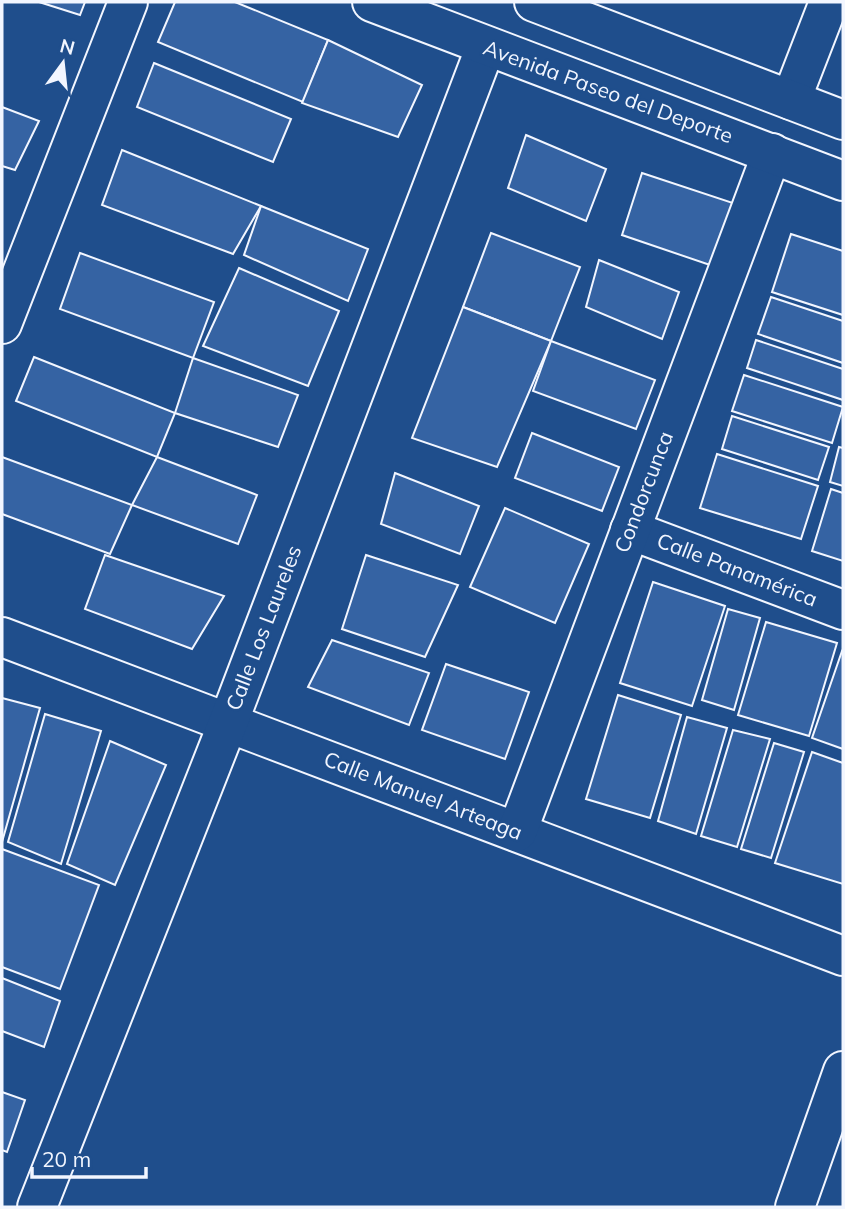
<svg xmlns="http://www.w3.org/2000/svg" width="845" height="1209" font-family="Mulish,sans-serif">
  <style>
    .building { fill: #3563a3; stroke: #f2f6ff; stroke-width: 2 }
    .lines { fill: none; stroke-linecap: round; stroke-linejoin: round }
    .minor-casing { stroke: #f2f6ff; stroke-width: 42 }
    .major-casing { stroke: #f2f6ff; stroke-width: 42 }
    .minor { stroke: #1f4e8c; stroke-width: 38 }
    .major { stroke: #1f4e8c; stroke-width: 38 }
    .labels { text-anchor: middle; stroke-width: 5; stroke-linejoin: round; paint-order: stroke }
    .street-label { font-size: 21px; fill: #f2f6ff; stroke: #1f4e8c }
  </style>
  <rect width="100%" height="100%" fill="#1f4e8c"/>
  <g class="building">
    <polygon points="39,2 85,2 80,15"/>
    <polygon points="175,2 235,2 328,40 303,102 158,42"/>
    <polygon points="328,40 422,85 398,137 302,103"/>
    <polygon points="154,63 291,119 273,162 137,107"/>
    <polygon points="2,107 39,121 15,170 2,166"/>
    <polygon points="526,135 606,169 586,221 508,188"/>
    <polygon points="122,150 261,206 233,254 102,205"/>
    <polygon points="642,173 733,203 710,265 622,235"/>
    <polygon points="261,206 368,249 348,301 244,255"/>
    <polygon points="491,233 580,267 551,341 463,307"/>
    <polygon points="791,234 843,251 843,315 772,292"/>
    <polygon points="80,253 214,302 193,358 60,309"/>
    <polygon points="599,260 679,292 662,339 586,307"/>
    <polygon points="239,268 339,311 308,386 203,346"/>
    <polygon points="771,297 843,321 843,363 758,334"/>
    <polygon points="463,307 551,341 497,467 412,438"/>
    <polygon points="756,340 843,369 843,400 747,368"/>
    <polygon points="551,341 655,380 636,429 533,391"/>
    <polygon points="34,357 175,413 157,457 16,401"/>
    <polygon points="193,358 298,395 278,447 175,413"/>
    <polygon points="744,375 843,407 832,443 732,411"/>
    <polygon points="732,416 829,447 818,480 722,449"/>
    <polygon points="532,433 619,467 602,511 515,478"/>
    <polygon points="839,447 843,448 843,486 830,482"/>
    <polygon points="717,454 818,486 801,539 700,508"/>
    <polygon points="2,457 132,505 110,554 2,514"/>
    <polygon points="157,457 257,495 238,544 132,505"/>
    <polygon points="395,473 479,506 460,554 381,524"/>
    <polygon points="831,489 843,493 843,561 812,551"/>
    <polygon points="505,508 589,544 555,623 470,587"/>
    <polygon points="105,555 224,596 192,649 85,609"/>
    <polygon points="366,555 458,585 425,657 342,629"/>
    <polygon points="653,582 725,606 692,706 620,683"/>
    <polygon points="728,609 760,618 734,710 702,700"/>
    <polygon points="766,622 837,643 809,736 738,715"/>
    <polygon points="332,640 429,673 409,725 308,687"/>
    <polygon points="842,651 843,652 843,749 812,738"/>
    <polygon points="446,664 529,692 505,759 422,730"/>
    <polygon points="618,695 681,715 650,818 586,799"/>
    <polygon points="2,698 40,708 2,842"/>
    <polygon points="45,714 101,731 61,864 8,842"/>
    <polygon points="687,717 727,728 696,834 658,821"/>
    <polygon points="733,730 770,739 737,847 701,836"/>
    <polygon points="110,741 166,765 115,885 67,864"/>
    <polygon points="774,743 804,752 771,858 741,849"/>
    <polygon points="812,752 843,763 843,884 775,863"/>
    <polygon points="2,849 99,885 60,989 2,967"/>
    <polygon points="2,978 60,1001 44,1047 2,1031"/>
    <polygon points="2,1092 25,1100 7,1152 2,1150"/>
  </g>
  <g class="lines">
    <g class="minor-casing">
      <g id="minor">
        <polyline points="791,100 829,2"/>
        <polyline points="2,324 128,2"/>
        <polyline points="630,530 843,610"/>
        <polyline points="2,637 843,956"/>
        <polyline points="517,832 772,153"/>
        <polyline points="37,1207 228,723 486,46"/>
        <polyline points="795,1207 843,1071"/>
      </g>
    </g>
    <g class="major-casing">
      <g id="major">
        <polyline points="372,2 843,181"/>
        <polyline points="534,2 843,120"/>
      </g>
    </g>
    <use href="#minor" class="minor"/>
    <use href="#major" class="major"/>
  </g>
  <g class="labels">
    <g class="street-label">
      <text transform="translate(608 92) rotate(20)" y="7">Avenida Paseo del Deporte</text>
      <text transform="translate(644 492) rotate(-69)" y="7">Condorcunca</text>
      <text transform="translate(737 570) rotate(21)" y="7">Calle Panamérica</text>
      <text transform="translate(264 628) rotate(-69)" y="7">Calle Los Laureles</text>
      <text transform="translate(423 796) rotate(21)" y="7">Calle Manuel Arteaga</text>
    </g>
  </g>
  <rect width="845" height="1209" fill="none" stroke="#f2f6ff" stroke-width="7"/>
  <g transform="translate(63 63) rotate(15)" stroke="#1f4e8c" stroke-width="5" paint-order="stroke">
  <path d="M0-5L12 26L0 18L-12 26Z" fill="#f2f6ff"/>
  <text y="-10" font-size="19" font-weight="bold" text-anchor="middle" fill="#f2f6ff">N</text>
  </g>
  <path d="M32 1167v10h114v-10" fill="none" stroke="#f2f6ff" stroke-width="3.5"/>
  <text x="42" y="1167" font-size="21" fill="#f2f6ff" stroke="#1f4e8c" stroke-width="5" paint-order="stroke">20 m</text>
</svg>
